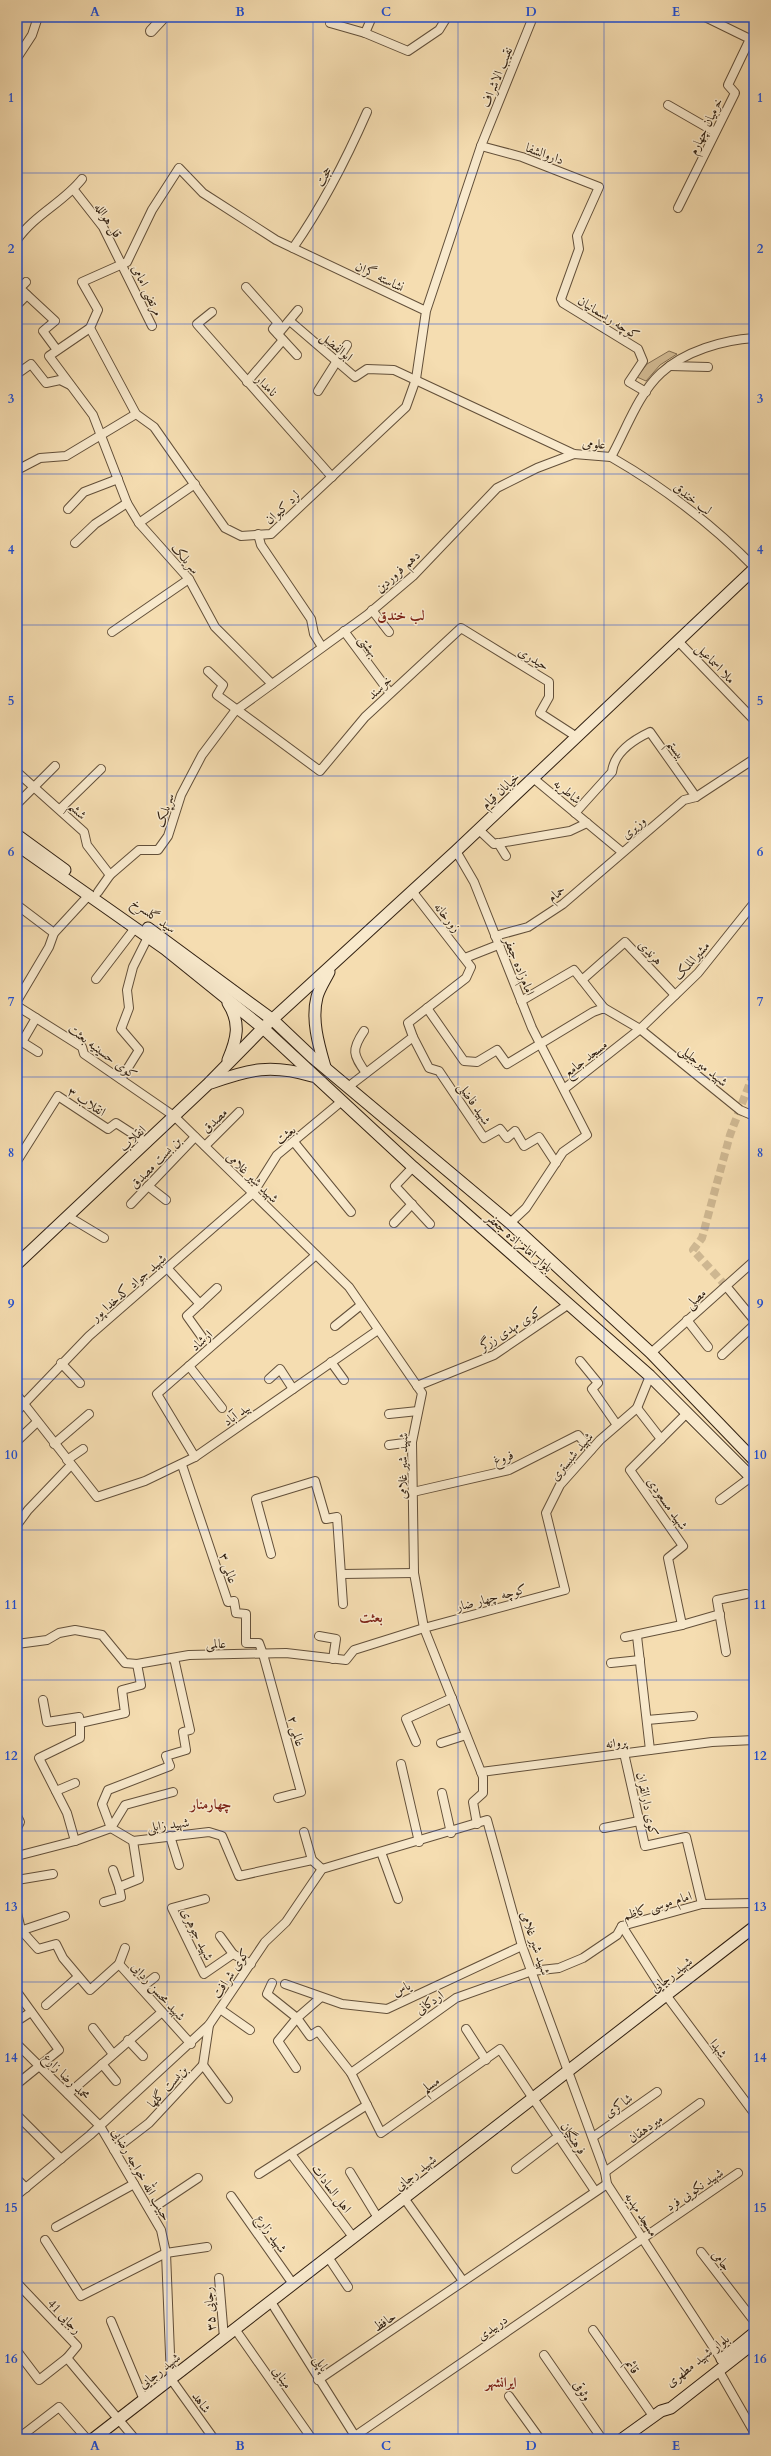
<svg xmlns="http://www.w3.org/2000/svg" width="771" height="2456" font-family="Cardo,Amiri,serif">
  <style>
    .green { fill: #d4bd96; stroke: #836f54 }
    .lines { fill: none; stroke-linecap: round; stroke-linejoin: round }
    .minor-tunnel { stroke: #ceb791; stroke-width: 8; stroke-dasharray: 8 4; stroke-linecap: butt }
    .minor-casing { stroke: #63503a; stroke-width: 10 }
    .tertiary-casing { stroke: #63503a; stroke-width: 12 }
    .secondary-casing { stroke: #322112; stroke-width: 13 }
    .minor { stroke: #f8e9cc; stroke-width: 8 }
    .tertiary { stroke: #f8e9cc; stroke-width: 10 }
    .secondary { stroke: #f8e9cc; stroke-width: 11 }
    .grid { fill: none; stroke: #1d4ed8; stroke-width: 1; stroke-opacity: 0.55 }
    .labels { text-anchor: middle; stroke-width: 3; stroke-linejoin: round; paint-order: stroke }
    .street-label { font-size: 13px; fill: #322112; stroke: #f8e9cc }
    .neighbourhood-label { font-size: 14px; font-weight: bold; fill: #7a1f14; stroke: #f8e9cc }
    .neatline { fill: none; stroke: #1d4ed8; stroke-width: 1.5 }
    .grid-label { font-size: 13px; text-anchor: middle; font-weight: bold; fill: #1d4ed8 }
  </style>
  <rect width="100%" height="100%" fill="#f5ddb1"/>
  <filter id="stains"><feTurbulence type="fractalNoise" baseFrequency=".005" numOctaves="4"/><feColorMatrix values="0 0 0 0 .2 0 0 0 0 .09 0 0 0 0 .02 0 0 0 .5 -.17"/></filter>
  <radialGradient id="worn" r=".72"><stop offset=".6" stop-color="#630" stop-opacity="0"/><stop offset="1" stop-color="#630" stop-opacity=".3"/></radialGradient>
  <polygon class="green" points="669,351 677,354 660,365 646,381 637,377 647,364"/>
  <g class="lines">
    <polyline class="minor-tunnel" points="726,1286 693,1250 702,1238 730,1135 754,1072"/>
    <g class="minor-casing">
      <g id="minor">
        <polyline points="333,17 330,23 365,33 408,51 439,30 447,17"/>
        <polyline points="365,33 372,17"/>
        <polyline points="17,58 32,35 38,17"/>
        <polyline points="668,105 715,132"/>
        <polyline points="481,146 522,157 599,187 577,236 579,249 561,299 563,303 638,349 643,361 629,382 646,392"/>
        <polyline points="74,190 103,227 152,326"/>
        <polyline points="678,208 735,93 728,85 750,39 705,17"/>
        <path d="M17,240C34,215 64,202 82,179"/>
        <path d="M293,248C323,205 346,160 367,112"/>
        <polyline points="26,282 20,288 27,295"/>
        <polyline points="246,287 278,323 273,329 297,355"/>
        <polyline points="17,305 27,295 55,321 43,331 57,350"/>
        <polyline points="426,311 276,240 203,193 179,168 152,210 127,262 82,282 98,310 90,328 136,414 154,427 225,528 241,536 271,534 406,407 416,379 426,311 481,146 533,17"/>
        <polyline points="212,312 197,324 332,477"/>
        <path d="M291,322L355,377L367,369L394,370L574,454L611,457C626,430 638,394 661,373C685,351 723,340 754,338"/>
        <polyline points="90,328 49,356 93,415 127,503 139,523 189,579 215,627 272,684"/>
        <polyline points="278,334 298,310"/>
        <polyline points="670,366 708,367"/>
        <polyline points="17,374 31,364 46,383 60,380 70,385"/>
        <polyline points="247,382 283,340"/>
        <polyline points="318,391 347,345"/>
        <path d="M611,457C663,487 712,524 754,567"/>
        <polyline points="17,470 40,458 66,456 136,414"/>
        <polyline points="68,509 84,492 118,479"/>
        <polyline points="139,523 195,484"/>
        <polyline points="258,534 261,545 311,619 314,634 322,647"/>
        <polyline points="75,543 95,524 127,503"/>
        <polyline points="372,610 389,632"/>
        <polyline points="344,631 390,693"/>
        <polyline points="112,632 189,579"/>
        <polyline points="678,641 754,720"/>
        <polyline points="208,671 223,685 217,695 320,771 365,717 461,628 549,682 549,697 540,713 577,737"/>
        <polyline points="17,772 84,832 87,845 110,875"/>
        <polyline points="533,778 622,852"/>
        <polyline points="17,804 55,766"/>
        <polyline points="60,809 101,769"/>
        <path d="M575,813L612,772C614,752 633,740 650,732L696,797"/>
        <polyline points="478,829 494,844 570,831 587,823"/>
        <polyline points="498,843 506,856"/>
        <polyline points="456,851 474,882 532,1028 587,1135 563,1152 526,1208 510,1223"/>
        <polyline points="98,892 110,875 139,850 158,850 168,836 181,795 202,755 235,711 367,615 413,576 497,488 537,468 574,454"/>
        <polyline points="17,905 54,933"/>
        <polyline points="495,936 528,927 563,904 684,800 696,797 754,759"/>
        <polyline points="465,958 498,945"/>
        <polyline points="96,979 135,928"/>
        <polyline points="582,980 604,1008"/>
        <polyline points="17,1001 49,947 54,933 89,895"/>
        <polyline points="521,1001 574,970 582,980 625,942 675,995"/>
        <polyline points="17,1006 82,1047 84,1054 174,1116 349,1287 422,1393 412,1442 414,1573 424,1628 483,1777 483,1793 473,1802 477,1824"/>
        <polyline points="427,1008 464,1061 477,1062 497,1050 507,1064 593,1012 604,1008 640,1029 740,1110 754,1116"/>
        <path d="M364,1031C351,1050 353,1055 366,1073"/>
        <polyline points="413,1037 429,1068 439,1071 484,1138 500,1129 507,1138 515,1131 524,1146 539,1137 556,1163"/>
        <polyline points="19,1040 38,1052"/>
        <polyline points="22,1042 36,1018"/>
        <polyline points="121,1079 139,1050 121,1029 129,1008 127,990 133,967 148,937"/>
        <polyline points="348,1087 413,1037 408,1023 466,978 471,967 412,891"/>
        <polyline points="564,1089 640,1029 698,973 754,903"/>
        <polyline points="294,1142 351,1212"/>
        <polyline points="205,1146 239,1112"/>
        <polyline points="17,1161 58,1096 108,1129 116,1123 147,1143"/>
        <polyline points="413,1167 395,1186 430,1224"/>
        <polyline points="148,1186 166,1200"/>
        <polyline points="131,1204 195,1137"/>
        <polyline points="69,1217 104,1238"/>
        <polyline points="394,1223 412,1204"/>
        <polyline points="167,1268 200,1304"/>
        <polyline points="726,1286 754,1320"/>
        <polyline points="687,1320 708,1347"/>
        <polyline points="335,1326 361,1305"/>
        <polyline points="202,1337 187,1316 217,1288"/>
        <polyline points="651,1353 754,1261"/>
        <polyline points="722,1355 754,1325"/>
        <polyline points="580,1361 598,1383 592,1389 617,1425"/>
        <polyline points="331,1362 344,1380"/>
        <polyline points="61,1363 80,1383"/>
        <polyline points="189,1366 222,1408"/>
        <polyline points="269,1379 280,1369 293,1389"/>
        <polyline points="417,1386 494,1355 569,1304"/>
        <polyline points="17,1395 97,1497 145,1481 195,1457 378,1330"/>
        <polyline points="637,1408 661,1439"/>
        <polyline points="17,1411 89,1336 253,1193 277,1155 342,1101"/>
        <polyline points="389,1414 418,1411"/>
        <polyline points="17,1441 36,1423"/>
        <polyline points="54,1444 89,1414"/>
        <polyline points="389,1445 412,1442"/>
        <polyline points="195,1457 157,1394 316,1255"/>
        <polyline points="67,1460 83,1449"/>
        <polyline points="182,1465 228,1602 234,1601 236,1613 246,1614 246,1643 259,1643 263,1654 301,1792 278,1798"/>
        <polyline points="413,1492 509,1470 578,1435 591,1450"/>
        <polyline points="720,1500 751,1477"/>
        <polyline points="17,1525 28,1510 71,1465"/>
        <polyline points="271,1554 256,1499 315,1481 326,1519 337,1517 343,1604"/>
        <polyline points="342,1574 414,1573"/>
        <polyline points="682,1625 668,1558 683,1546 630,1470 687,1413"/>
        <polyline points="319,1636 336,1639 333,1659"/>
        <polyline points="637,1636 650,1750"/>
        <polyline points="625,1637 682,1625 720,1614"/>
        <polyline points="17,1644 47,1640 59,1633 75,1630 102,1635 125,1663 137,1664 189,1655 286,1653 346,1660 354,1650 424,1628 565,1590 546,1513 560,1485 600,1440 637,1408 650,1376"/>
        <polyline points="726,1652 717,1600 746,1594"/>
        <polyline points="611,1663 640,1660"/>
        <polyline points="43,1700 47,1722 79,1717 80,1723"/>
        <polyline points="647,1720 693,1716"/>
        <polyline points="416,1742 406,1719 452,1698"/>
        <polyline points="441,1743 466,1735"/>
        <polyline points="624,1753 645,1846 686,1837 702,1904"/>
        <polyline points="401,1764 419,1842"/>
        <polyline points="481,1772 712,1742 754,1740"/>
        <polyline points="56,1791 75,1783"/>
        <polyline points="442,1793 451,1833"/>
        <polyline points="17,1816 20,1822 17,1828"/>
        <polyline points="111,1828 102,1804 108,1790 170,1766 166,1756 186,1750 183,1732 190,1730 174,1658"/>
        <polyline points="111,1828 125,1805 173,1792"/>
        <polyline points="604,1828 639,1821"/>
        <polyline points="304,1832 312,1860"/>
        <polyline points="170,1836 179,1865"/>
        <polyline points="75,1841 67,1813 39,1758 80,1738 80,1723 125,1713 122,1690 141,1685 137,1664"/>
        <polyline points="381,1852 398,1899"/>
        <polyline points="17,1856 75,1841 111,1828 133,1841 209,1832 222,1836 239,1876 312,1860 322,1869"/>
        <polyline points="113,1870 119,1887"/>
        <polyline points="17,1880 53,1874"/>
        <polyline points="205,1899 172,1908 204,1974 233,1954 251,1964"/>
        <polyline points="104,1902 121,1897 119,1887 139,1879 133,1841"/>
        <polyline points="17,1913 21,1930 38,1949 56,1944 63,1958 90,1990 119,1964 191,2044"/>
        <polyline points="622,1926 666,1995 754,2113"/>
        <polyline points="17,1932 65,1916"/>
        <polyline points="220,1936 233,1954"/>
        <polyline points="119,1964 125,1948"/>
        <polyline points="272,1983 267,1994 297,2018 310,2036 318,2031 351,2073 381,2133 500,2049 595,2191"/>
        <polyline points="285,1984 342,2004 387,2009 522,1946"/>
        <polyline points="141,1988 155,1977"/>
        <polyline points="17,1992 59,2050 17,2084"/>
        <polyline points="46,2005 78,1977"/>
        <polyline points="220,2009 250,2030"/>
        <polyline points="17,2021 31,2012"/>
        <polyline points="93,2028 113,2054"/>
        <polyline points="466,2029 486,2060"/>
        <polyline points="128,2040 143,2056"/>
        <polyline points="17,2044 100,2126 161,2230 166,2253 171,2379 214,2439"/>
        <polyline points="102,2064 116,2081"/>
        <polyline points="203,2065 209,2025"/>
        <polyline points="296,2068 278,2041 297,2018 320,1998"/>
        <polyline points="351,2073 456,1998 532,1971 559,1968 583,1958 617,1935 622,1926 702,1904 754,1903"/>
        <polyline points="68,2094 162,2012"/>
        <polyline points="17,2115 61,2159"/>
        <polyline points="593,2137 657,2092"/>
        <polyline points="114,2150 149,2123 203,2065 228,2099"/>
        <polyline points="291,2154 353,2237"/>
        <polyline points="516,2169 559,2136"/>
        <polyline points="350,2172 378,2218"/>
        <polyline points="605,2172 700,2103"/>
        <polyline points="259,2174 367,2105"/>
        <polyline points="17,2179 26,2188"/>
        <polyline points="17,2195 90,2135 209,2025 265,1942 286,1922 322,1869 487,1820 522,1946 605,2172 607,2184 721,2359"/>
        <polyline points="231,2196 293,2284"/>
        <polyline points="404,2198 463,2281"/>
        <polyline points="150,2210 198,2178"/>
        <polyline points="56,2227 134,2184"/>
        <polyline points="45,2240 81,2296 166,2253 207,2247"/>
        <polyline points="701,2252 754,2321"/>
        <polyline points="328,2257 348,2287"/>
        <polyline points="219,2278 224,2338"/>
        <polyline points="19,2285 77,2346 67,2358 135,2439"/>
        <polyline points="271,2302 355,2436 738,2173"/>
        <polyline points="111,2321 144,2400"/>
        <polyline points="235,2329 312,2439"/>
        <polyline points="593,2330 653,2416"/>
        <polyline points="17,2351 39,2380 67,2358"/>
        <polyline points="544,2355 602,2439"/>
        <polyline points="719,2371 754,2432"/>
        <polyline points="318,2380 607,2184"/>
        <polyline points="509,2396 540,2439"/>
        <polyline points="24,2434 59,2407 87,2439"/>
      </g>
    </g>
    <g class="tertiary-casing">
      <polyline id="tertiary" points="151,31 164,17"/>
    </g>
    <g class="secondary-casing">
      <g id="secondary">
        <polyline points="17,835 65,870"/>
        <polyline points="17,845 165,949 263,1028 413,1167 650,1376 754,1480"/>
        <polyline points="148,928 273,1020 312,1057 510,1223 651,1353 754,1460"/>
        <path d="M228,1003C241,1023 237,1039 228,1060"/>
        <path d="M325,1067C319,1046 311,1020 317,997C319,989 325,980 329,972"/>
        <path d="M211,1083C250,1069 271,1064 312,1076"/>
        <polyline points="17,1264 207,1085 263,1028 456,851 754,569"/>
        <polyline points="722,2359 754,2333"/>
        <polyline points="93,2439 754,1927"/>
        <polyline points="622,2439 661,2411 671,2408 754,2343"/>
      </g>
    </g>
    <use href="#minor" class="minor"/>
    <use href="#tertiary" class="tertiary"/>
    <use href="#secondary" class="secondary"/>
  </g>
  <path class="grid" d="M167,17V2439M313,17V2439M458,17V2439M604,17V2439M17,173H754M17,324H754M17,474H754M17,625H754M17,776H754M17,926H754M17,1077H754M17,1228H754M17,1379H754M17,1530H754M17,1680H754M17,1831H754M17,1982H754M17,2132H754M17,2283H754"/>
  <g class="labels">
    <g class="street-label">
      <text transform="translate(496 77) rotate(-68)" y="5">نقیب الاشراف</text>
      <text transform="translate(705 126) rotate(-64)" y="5">خرمیان چهارم</text>
      <text transform="translate(545 153) rotate(20)" y="5">داروالشفا</text>
      <text transform="translate(323 176) rotate(-61)" y="5">حجت</text>
      <text transform="translate(109 220) rotate(57)" y="5">قل هوالله</text>
      <text transform="translate(380 276) rotate(26)" y="5">نشاسته گران</text>
      <text transform="translate(148 290) rotate(64)" y="5">مرتضی امامی</text>
      <text transform="translate(609 317) rotate(32)" y="5">کوچه ریسمانیان</text>
      <text transform="translate(337 346) rotate(40)" y="5">ابوالفضل</text>
      <text transform="translate(267 385) rotate(45)" y="5">نامدار</text>
      <text transform="translate(594 443) rotate(5)" y="5">علومی</text>
      <text transform="translate(693 498) rotate(37)" y="5">لب خندق</text>
      <text transform="translate(282 507) rotate(-42)" y="5">لرد کیوان</text>
      <text transform="translate(186 558) rotate(50)" y="5">سریلک</text>
      <text transform="translate(397 571) rotate(-42)" y="5">دهم فروردین</text>
      <text transform="translate(369 646) rotate(54)" y="5">بهشتی</text>
      <text transform="translate(534 658) rotate(31)" y="5">حیدری</text>
      <text transform="translate(716 663) rotate(46)" y="5">ملا اسماعیل</text>
      <text transform="translate(379 687) rotate(-43)" y="5">خرسند</text>
      <text transform="translate(677 749) rotate(54)" y="5">بیستم</text>
      <text transform="translate(500 790) rotate(-43)" y="5">خیابان قیام</text>
      <text transform="translate(568 791) rotate(40)" y="5">شاطریه</text>
      <text transform="translate(78 810) rotate(44)" y="5">ششم</text>
      <text transform="translate(164 810) rotate(-72)" y="5">سرپلک</text>
      <text transform="translate(633 827) rotate(-41)" y="5">وزیری</text>
      <text transform="translate(556 893) rotate(-38)" y="5">حمام</text>
      <text transform="translate(154 915) rotate(35)" y="5">سید گلسرخ</text>
      <text transform="translate(448 917) rotate(51)" y="5">زورخانه</text>
      <text transform="translate(651 952) rotate(47)" y="5">هرندی</text>
      <text transform="translate(691 960) rotate(-48)" y="5">مشیرالملک</text>
      <text transform="translate(520 966) rotate(68)" y="5">امام‌زاده جعفر</text>
      <text transform="translate(103 1051) rotate(37)" y="5">کوی حسینیه بعثت</text>
      <text transform="translate(585 1058) rotate(-38)" y="5">مسجد جامع</text>
      <text transform="translate(704 1065) rotate(39)" y="5">شهید میرجلیلی</text>
      <text transform="translate(87 1101) rotate(33)" y="5">انقلاب ۳</text>
      <text transform="translate(475 1103) rotate(56)" y="5">شهید فاضلی</text>
      <text transform="translate(214 1120) rotate(-44)" y="5">مصدق</text>
      <text transform="translate(285 1134) rotate(-38)" y="5">بعثت</text>
      <text transform="translate(132 1138) rotate(-44)" y="5">انقلاب</text>
      <text transform="translate(155 1162) rotate(-46)" y="5">بن بست مصدق</text>
      <text transform="translate(253 1177) rotate(44)" y="5">شهید شیر غلامی</text>
      <text transform="translate(520 1242) rotate(41)" y="5">بلوار امامزاده جعفر</text>
      <text transform="translate(128 1287) rotate(-41)" y="5">شهید جواد کدخدا پور</text>
      <text transform="translate(695 1298) rotate(-42)" y="5">مصلی</text>
      <text transform="translate(510 1328) rotate(-32)" y="5">کوی مهدی زرگر</text>
      <text transform="translate(201 1340) rotate(-41)" y="5">ارشاد</text>
      <text transform="translate(236 1414) rotate(-35)" y="5">بید آباد</text>
      <text transform="translate(571 1456) rotate(-50)" y="5">شهید شبستری</text>
      <text transform="translate(503 1457) rotate(-20)" y="5">فروغ</text>
      <text transform="translate(402 1466) rotate(-89)" y="5">شهید شیر غلامی</text>
      <text transform="translate(668 1503) rotate(55)" y="5">شهید مسعودی</text>
      <text transform="translate(229 1568) rotate(71)" y="5">عالمی ۳</text>
      <text transform="translate(491 1597) rotate(-15)" y="5">کوچه چهار ضار</text>
      <text x="216" y="1648">عالمی</text>
      <text transform="translate(297 1731) rotate(75)" y="5">عالمی ۲</text>
      <text transform="translate(616 1742) rotate(-7)" y="5">پروانه</text>
      <text transform="translate(648 1804) rotate(78)" y="5">کوی دارالقران</text>
      <text transform="translate(168 1824) rotate(-7)" y="5">شهید زابلی</text>
      <text transform="translate(657 1905) rotate(-17)" y="5">امام موسی کاظم</text>
      <text transform="translate(198 1934) rotate(64)" y="5">شهید جوهری</text>
      <text transform="translate(536 1943) rotate(71)" y="5">شهید شیر غلامی</text>
      <text transform="translate(230 1973) rotate(-56)" y="5">کوی شرافت</text>
      <text transform="translate(671 1974) rotate(-38)" y="5">شهید رجایی</text>
      <text transform="translate(401 1988) rotate(-26)" y="5">یاس</text>
      <text transform="translate(159 1991) rotate(48)" y="5">شهید محسن ردایی</text>
      <text transform="translate(429 2002) rotate(-35)" y="5">اردکانی</text>
      <text transform="translate(719 2048) rotate(54)" y="5">شهدا</text>
      <text transform="translate(67 2076) rotate(45)" y="5">محمد رضا زارع</text>
      <text transform="translate(430 2084) rotate(-35)" y="5">مسلم</text>
      <text transform="translate(167 2086) rotate(-47)" y="5">بن‌بست گلها</text>
      <text transform="translate(618 2105) rotate(-35)" y="5">شاکری</text>
      <text transform="translate(645 2128) rotate(-36)" y="5">میردهقان</text>
      <text transform="translate(574 2138) rotate(56)" y="5">فرهنگیان</text>
      <text transform="translate(415 2172) rotate(-38)" y="5">شهید رجایی</text>
      <text transform="translate(142 2174) rotate(60)" y="5">حبیب الله خواجه رضایی</text>
      <text transform="translate(332 2188) rotate(53)" y="5">اهل السادات</text>
      <text transform="translate(694 2189) rotate(-34)" y="5">شهید نکویی فرد</text>
      <text transform="translate(642 2214) rotate(57)" y="5">مسجد مهدیه</text>
      <text transform="translate(272 2233) rotate(55)" y="5">شهید زارع</text>
      <text transform="translate(722 2260) rotate(52)" y="5">جامی</text>
      <text transform="translate(209 2309) rotate(-94)" y="5">رجایی ۳۵</text>
      <text transform="translate(65 2316) rotate(46)" y="5">رجایی 41</text>
      <text transform="translate(384 2321) rotate(-34)" y="5">حافظ</text>
      <text transform="translate(492 2327) rotate(-35)" y="5">دربیدی</text>
      <text transform="translate(697 2360) rotate(-38)" y="5">بلوار شهید مطهری</text>
      <text transform="translate(322 2363) rotate(59)" y="5">پاپلی</text>
      <text transform="translate(633 2366) rotate(55)" y="5">قائم</text>
      <text transform="translate(159 2370) rotate(-38)" y="5">شهید رجایی</text>
      <text transform="translate(283 2377) rotate(55)" y="5">مینایی</text>
      <text transform="translate(583 2390) rotate(55)" y="5">وثوقی</text>
      <text transform="translate(202 2402) rotate(55)" y="5">شاهد</text>
    </g>
    <g class="neighbourhood-label">
      <text x="401" y="620">لب خندق</text>
      <text x="371" y="1622">بعثت</text>
      <text x="211" y="1809">چهارمنار</text>
      <text x="501" y="2387">ایرانشهر</text>
    </g>
  </g>
  <rect width="771" height="2456" fill="none" stroke="#f5ddb1" stroke-width="44"/>
  <rect x="22" y="22" width="727" height="2412" class="neatline"/>
  <g class="grid-label">
    <text x="95" y="16">A</text>
    <text x="240" y="16">B</text>
    <text x="386" y="16">C</text>
    <text x="531" y="16">D</text>
    <text x="676" y="16">E</text>
    <text x="11" y="102">1</text>
    <text x="760" y="102">1</text>
    <text x="11" y="253">2</text>
    <text x="760" y="253">2</text>
    <text x="11" y="403">3</text>
    <text x="760" y="403">3</text>
    <text x="11" y="554">4</text>
    <text x="760" y="554">4</text>
    <text x="11" y="705">5</text>
    <text x="760" y="705">5</text>
    <text x="11" y="856">6</text>
    <text x="760" y="856">6</text>
    <text x="11" y="1006">7</text>
    <text x="760" y="1006">7</text>
    <text x="11" y="1157">8</text>
    <text x="760" y="1157">8</text>
    <text x="11" y="1308">9</text>
    <text x="760" y="1308">9</text>
    <text x="11" y="1459">10</text>
    <text x="760" y="1459">10</text>
    <text x="11" y="1609">11</text>
    <text x="760" y="1609">11</text>
    <text x="11" y="1760">12</text>
    <text x="760" y="1760">12</text>
    <text x="11" y="1911">13</text>
    <text x="760" y="1911">13</text>
    <text x="11" y="2062">14</text>
    <text x="760" y="2062">14</text>
    <text x="11" y="2212">15</text>
    <text x="760" y="2212">15</text>
    <text x="11" y="2363">16</text>
    <text x="760" y="2363">16</text>
    <text x="95" y="2450">A</text>
    <text x="240" y="2450">B</text>
    <text x="386" y="2450">C</text>
    <text x="531" y="2450">D</text>
    <text x="676" y="2450">E</text>
  </g>
  <rect width="100%" height="100%" filter="url(#stains)"/>
  <rect width="100%" height="100%" fill="url(#worn)"/>
</svg>
